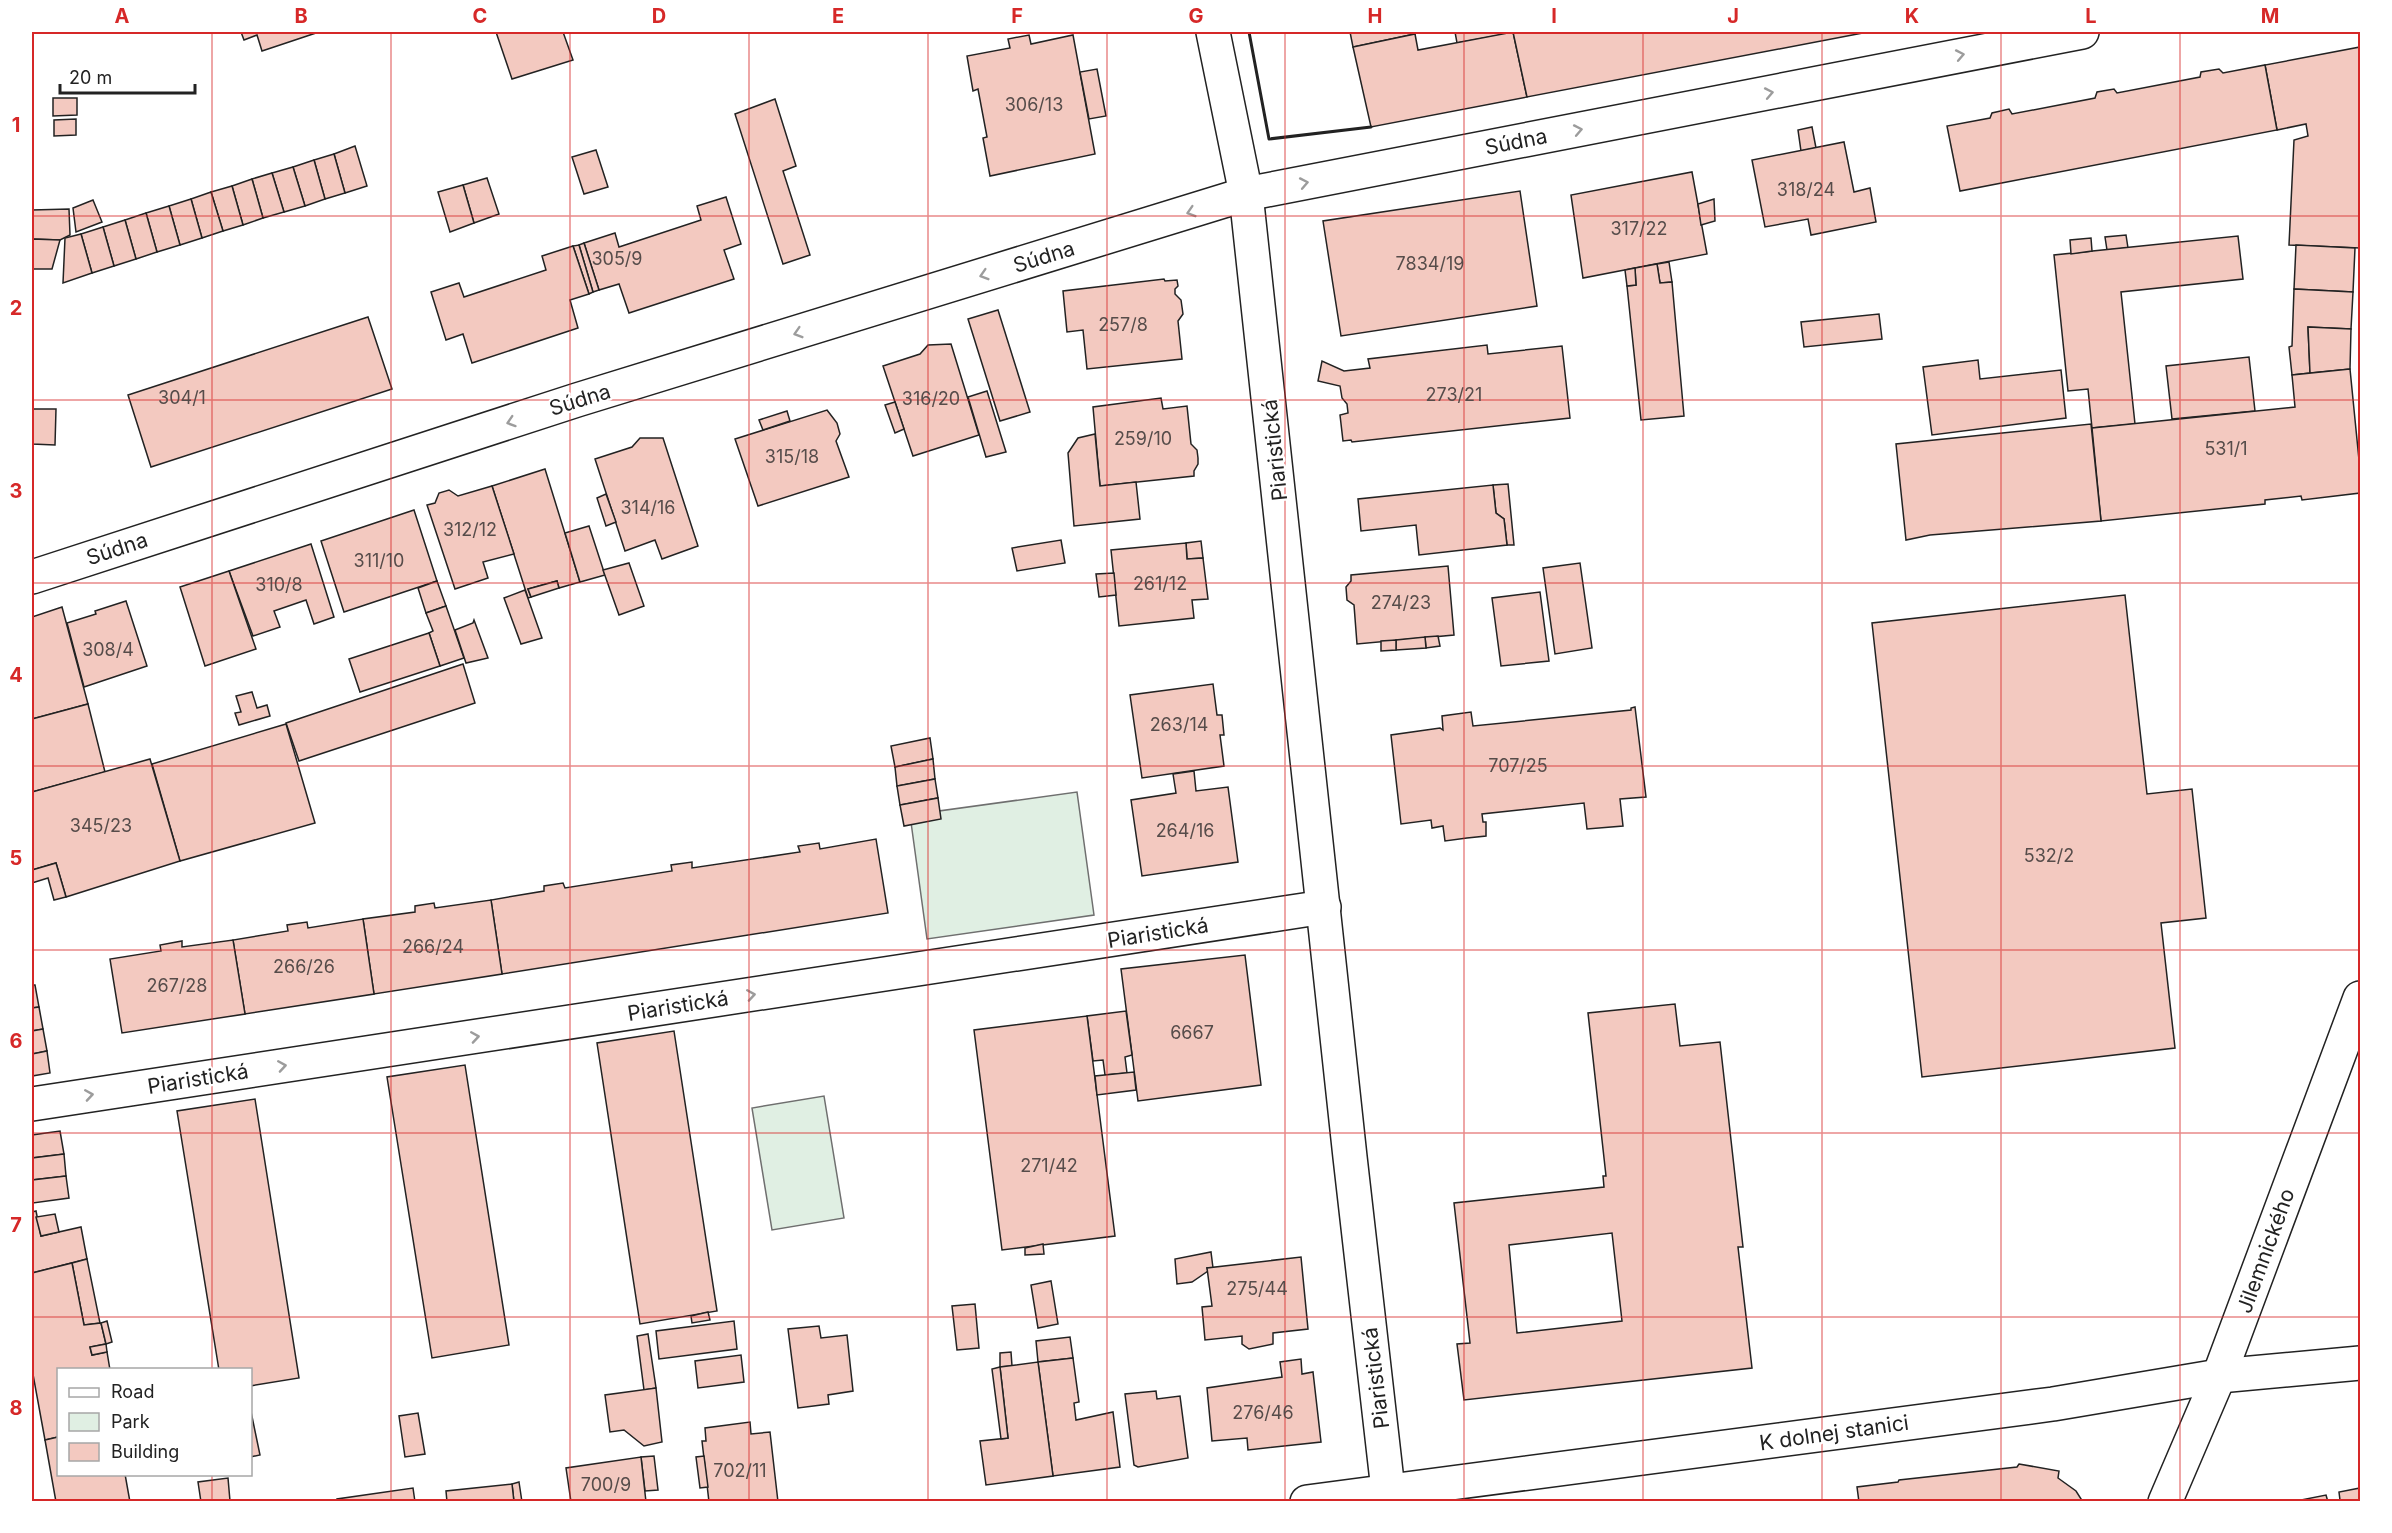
<svg xmlns="http://www.w3.org/2000/svg" width="2392" height="1533" font-family="Inter,sans-serif">
  <style>
    .green { fill: #e0efe3; stroke: #6f6f6f; stroke-width: 1.5 }
    .building { fill: #f3c9c0; stroke: #222; stroke-width: 1.5; fill-rule: evenodd }
    .lines { fill: none; stroke-linecap: round; stroke-linejoin: round }
    .street-casing { stroke: #222; stroke-width: 36 }
    .street { stroke: #fff; stroke-width: 33 }
    .wall { stroke: #222; stroke-width: 3 }
    .oneway { stroke: #9c9c9c }
    .grid { fill: none; stroke: #d62828; stroke-width: 1.5; stroke-opacity: 0.55 }
    .labels { text-anchor: middle; stroke-width: 4.5; stroke-linejoin: round; paint-order: stroke }
    .number-label { font-size: 18px; fill: #564c4a }
    .street-label { font-size: 21px; fill: #222; stroke: #fff }
    .neatline { fill: none; stroke: #d62828; stroke-width: 2 }
    .grid-label { font-size: 20px; text-anchor: middle; font-weight: bold; fill: #d62828 }
  </style>
  <rect width="100%" height="100%" fill="#fff"/>
  <g class="green">
    <polygon points="1077,792 1094,915 927,939 910,815"/>
    <polygon points="824,1096 844,1218 772,1230 752,1108"/>
  </g>
  <g class="building">
    <polygon points="241,32 319,32 262,51 257,35 244,40"/>
    <polygon points="496,32 563,32 573,60 512,79"/>
    <polygon points="1350,32 1414,32 1415,34 1353,47"/>
    <polygon points="1455,32 1517,32 1457,43"/>
    <polygon points="1513,32 1527,97 1371,127 1353,47 1415,34 1418,50"/>
    <polygon points="1513,32 1868,32 1527,97"/>
    <polygon points="1029,35 1031,44 1073,35 1095,154 990,176 983,138 987,137 978,89 973,91 967,56 1010,48 1008,39"/>
    <polygon points="2360,47 2360,248 2289,245 2294,140 2308,136 2306,124 2277,130 2265,65"/>
    <polygon points="2265,65 2277,130 1960,191 1947,126 1990,118 1992,113 2009,109 2012,114 2095,98 2097,92 2114,89 2117,93 2200,77 2201,72 2219,69 2223,73"/>
    <polygon points="1097,69 1106,116 1089,119 1080,72"/>
    <polygon points="53,98 77,98 77,115 53,116"/>
    <polygon points="775,99 796,166 783,171 810,255 783,264 735,114"/>
    <polygon points="76,119 76,135 54,136 54,120"/>
    <polygon points="1812,127 1816,148 1801,151 1798,130"/>
    <polygon points="1844,142 1854,192 1870,188 1876,222 1811,235 1808,219 1765,227 1752,160"/>
    <polygon points="355,146 367,186 345,193 334,154"/>
    <polygon points="596,150 608,187 584,194 572,157"/>
    <polygon points="334,154 345,193 325,199 314,160"/>
    <polygon points="314,160 325,199 305,206 293,167"/>
    <polygon points="293,167 305,206 284,212 272,173"/>
    <polygon points="1692,172 1707,254 1583,278 1571,195"/>
    <polygon points="272,173 284,212 263,218 252,179"/>
    <polygon points="487,178 499,214 474,223 463,185"/>
    <polygon points="252,179 263,218 243,225 232,186"/>
    <polygon points="463,185 474,223 450,232 438,192"/>
    <polygon points="232,186 243,225 223,231 211,192"/>
    <polygon points="1520,191 1537,306 1341,336 1323,221"/>
    <polygon points="211,192 223,231 202,238 191,199"/>
    <polygon points="726,197 741,244 724,250 734,279 629,313 619,284 599,290 584,243 615,233 619,247 701,220 697,206"/>
    <polygon points="191,199 202,238 180,245 169,206"/>
    <polygon points="1714,199 1715,221 1701,225 1698,204"/>
    <polygon points="93,200 102,222 76,232 73,208"/>
    <polygon points="169,206 180,245 157,252 146,213"/>
    <polygon points="69,209 70,235 60,240 32,239 32,210"/>
    <polygon points="146,213 157,252 136,259 125,220"/>
    <polygon points="125,220 136,259 114,266 103,227"/>
    <polygon points="103,227 114,266 92,273 81,234"/>
    <polygon points="81,234 92,273 63,283 65,238"/>
    <polygon points="2126,235 2128,248 2107,250 2105,237"/>
    <polygon points="2238,236 2243,279 2121,292 2135,424 2092,428 2088,389 2068,391 2054,255"/>
    <polygon points="2091,238 2092,251 2071,254 2070,240"/>
    <polygon points="32,239 60,240 52,269 32,269"/>
    <polygon points="584,243 599,290 593,292 579,245"/>
    <polygon points="579,245 593,292 589,294 573,246"/>
    <polygon points="2296,245 2355,248 2353,292 2294,289"/>
    <polygon points="573,246 589,294 570,300 578,328 472,363 463,334 446,340 431,292 459,283 464,297 546,270 542,256"/>
    <polygon points="1669,262 1672,282 1660,283 1657,264"/>
    <polygon points="1657,264 1660,283 1672,282 1684,416 1641,420 1627,286 1636,285 1635,268"/>
    <polygon points="1635,268 1636,285 1627,286 1625,270"/>
    <polygon points="1164,279 1165,281 1177,280 1178,286 1175,289 1175,294 1181,300 1183,314 1178,321 1182,359 1087,369 1083,330 1067,332 1063,291"/>
    <polygon points="2294,289 2353,292 2351,329 2308,327 2310,373 2292,375 2289,347 2292,346"/>
    <polygon points="998,310 1030,412 1000,421 968,319"/>
    <polygon points="1879,314 1882,339 1804,347 1801,322"/>
    <polygon points="368,317 392,389 151,467 128,395"/>
    <polygon points="2308,327 2351,329 2350,369 2310,373"/>
    <polygon points="951,344 979,435 913,456 883,366 920,354 928,345"/>
    <polygon points="1487,345 1488,354 1562,346 1570,418 1352,442 1351,440 1343,441 1340,415 1348,413 1347,404 1342,398 1340,386 1318,381 1322,361 1344,371 1370,368 1368,359"/>
    <polygon points="2249,357 2255,411 2172,419 2166,366"/>
    <polygon points="1978,360 1980,379 2061,370 2066,418 1932,435 1923,367"/>
    <polygon points="2350,369 2360,470 2360,493 2302,500 2301,496 2265,500 2265,504 2101,521 2092,428 2295,407 2292,375"/>
    <polygon points="987,391 1006,452 986,457 968,397"/>
    <polygon points="1161,398 1163,409 1187,406 1191,444 1197,450 1198,458 1198,464 1194,471 1194,476 1100,486 1093,407"/>
    <polygon points="895,402 904,429 895,433 885,405"/>
    <polygon points="32,409 56,409 55,445 32,444"/>
    <polygon points="827,410 837,423 840,434 836,441 849,477 758,506 735,439"/>
    <polygon points="787,411 790,421 763,430 759,420"/>
    <polygon points="2091,424 2101,521 1930,535 1906,540 1896,444"/>
    <polygon points="1095,434 1100,486 1136,482 1140,519 1074,526 1068,453 1078,438"/>
    <polygon points="640,438 663,438 698,546 662,559 655,540 625,551 595,459 632,447"/>
    <polygon points="545,469 580,582 559,588 557,581 528,589 531,597 528,598 492,486"/>
    <polygon points="1508,484 1514,545 1507,545 1504,519 1496,513 1493,485"/>
    <polygon points="1493,485 1496,513 1504,519 1507,545 1419,555 1416,525 1361,531 1358,499"/>
    <polygon points="492,486 514,554 483,562 488,578 455,589 427,505 435,503 439,493 449,490 458,496"/>
    <polygon points="606,494 616,522 606,526 597,498"/>
    <polygon points="414,510 437,581 344,612 321,541"/>
    <polygon points="589,526 605,575 580,582 565,533"/>
    <polygon points="1061,540 1065,563 1017,571 1012,548"/>
    <polygon points="1201,541 1203,558 1187,559 1186,543"/>
    <polygon points="1186,543 1187,559 1203,558 1208,599 1192,600 1194,618 1119,626 1111,550"/>
    <polygon points="311,544 334,617 314,624 306,600 274,611 280,627 253,636 229,571"/>
    <polygon points="629,563 644,606 619,615 603,570"/>
    <polygon points="1580,563 1592,648 1555,654 1543,568"/>
    <polygon points="1448,566 1454,635 1357,644 1354,605 1347,600 1346,587 1351,581 1351,575"/>
    <polygon points="229,571 256,649 205,666 180,587"/>
    <polygon points="1114,573 1116,595 1099,597 1096,574"/>
    <polygon points="437,581 446,606 426,613 418,588"/>
    <polygon points="557,581 559,588 531,597 528,589"/>
    <polygon points="525,590 542,638 521,644 504,598"/>
    <polygon points="1540,592 1549,661 1501,666 1492,598"/>
    <polygon points="2125,595 2147,794 2192,789 2206,918 2161,923 2175,1048 1922,1077 1872,623"/>
    <polygon points="126,601 147,666 84,687 67,623 96,614 95,611"/>
    <polygon points="446,606 464,658 440,666 429,633 433,631 426,613"/>
    <polygon points="62,607 88,704 32,719 32,617"/>
    <polygon points="474,620 488,658 466,663 455,630 473,623"/>
    <polygon points="429,633 440,666 360,692 349,659"/>
    <polygon points="1438,636 1440,646 1426,648 1425,637"/>
    <polygon points="1425,637 1426,648 1396,650 1396,640"/>
    <polygon points="1396,640 1396,650 1381,651 1381,641"/>
    <polygon points="463,664 475,703 299,761 286,723"/>
    <polygon points="1213,684 1217,715 1222,715 1224,735 1220,735 1224,766 1142,778 1130,695"/>
    <polygon points="252,692 257,708 267,705 270,716 239,725 235,713 241,712 236,696"/>
    <polygon points="88,704 105,772 32,792 32,719"/>
    <polygon points="1635,707 1646,797 1620,799 1623,826 1587,829 1584,803 1482,814 1483,822 1486,822 1486,836 1467,838 1445,841 1443,826 1432,828 1431,820 1401,824 1391,735 1440,728 1443,730 1442,716 1471,712 1473,726 1631,710 1631,708"/>
    <polygon points="286,724 315,823 180,861 152,764"/>
    <polygon points="930,738 933,759 895,767 891,746"/>
    <polygon points="150,759 180,861 66,897 56,863 32,870 32,792"/>
    <polygon points="933,759 935,779 897,786 895,767"/>
    <polygon points="1194,771 1196,791 1228,787 1238,862 1142,876 1131,800 1176,793 1173,774"/>
    <polygon points="935,779 938,798 900,805 897,786"/>
    <polygon points="938,798 941,819 904,826 900,805"/>
    <polygon points="876,839 888,913 502,974 491,900 544,891 544,886 563,883 565,888 672,871 671,865 692,862 692,868 800,852 798,846 819,843 820,849"/>
    <polygon points="56,863 66,897 54,900 48,878 32,883 32,870"/>
    <polygon points="491,900 502,974 374,994 363,919 415,912 415,906 434,903 435,908"/>
    <polygon points="363,919 374,994 245,1014 233,940 288,931 287,925 307,922 308,928"/>
    <polygon points="233,940 245,1014 122,1033 110,959 161,951 160,945 182,941 182,947"/>
    <polygon points="1245,955 1261,1085 1138,1101 1121,969"/>
    <polygon points="32,985 35,985 39,1007 32,1008"/>
    <path d="M1675,1004L1680,1046L1720,1042L1743,1247H1738L1752,1368L1464,1400L1457,1344L1470,1343L1454,1203L1604,1187L1603,1176H1606L1588,1013ZM1612,1233L1622,1321L1517,1333L1509,1245Z"/>
    <polygon points="39,1007 43,1029 32,1031 32,1008"/>
    <polygon points="1126,1011 1132,1055 1125,1057 1127,1073 1105,1075 1103,1060 1093,1061 1087,1016"/>
    <polygon points="1087,1016 1115,1236 1002,1250 974,1030"/>
    <polygon points="43,1029 47,1051 32,1054 32,1031"/>
    <polygon points="674,1031 717,1311 640,1324 597,1043"/>
    <polygon points="47,1051 50,1073 32,1076 32,1054"/>
    <polygon points="465,1065 509,1345 432,1358 387,1077"/>
    <polygon points="1134,1072 1136,1090 1097,1095 1095,1076"/>
    <polygon points="255,1099 299,1378 250,1386 250,1370 219,1370 177,1111"/>
    <polygon points="60,1131 64,1154 32,1158 32,1135"/>
    <polygon points="64,1154 66,1176 32,1180 32,1158"/>
    <polygon points="66,1176 69,1198 33,1203 32,1180"/>
    <polygon points="36,1211 41,1236 81,1227 87,1259 32,1273 32,1212"/>
    <polygon points="55,1214 59,1232 41,1236 36,1217"/>
    <polygon points="1043,1244 1044,1254 1025,1255 1025,1248"/>
    <polygon points="1211,1252 1213,1268 1207,1268 1208,1271 1192,1282 1177,1284 1175,1259"/>
    <polygon points="1301,1257 1308,1329 1273,1333 1273,1344 1249,1349 1242,1344 1242,1336 1205,1340 1202,1307 1212,1306 1207,1268"/>
    <polygon points="87,1259 100,1323 84,1325 72,1263"/>
    <polygon points="72,1263 84,1325 101,1323 106,1344 90,1347 92,1355 107,1352 110,1370 58,1370 58,1437 45,1440 32,1369 32,1273"/>
    <polygon points="1051,1281 1058,1324 1038,1328 1031,1285"/>
    <polygon points="975,1304 979,1348 957,1350 952,1306"/>
    <polygon points="708,1312 710,1320 692,1323 691,1316"/>
    <polygon points="107,1321 112,1342 106,1344 101,1323"/>
    <polygon points="734,1321 737,1349 659,1359 656,1331"/>
    <polygon points="819,1326 821,1338 847,1335 853,1391 828,1395 829,1404 798,1408 788,1329"/>
    <polygon points="648,1334 656,1388 644,1390 637,1336"/>
    <polygon points="1070,1337 1073,1358 1038,1362 1036,1341"/>
    <polygon points="106,1344 107,1352 92,1355 90,1347"/>
    <polygon points="1011,1352 1012,1366 1000,1367 1000,1353"/>
    <polygon points="741,1355 744,1382 698,1388 695,1361"/>
    <polygon points="1073,1358 1079,1402 1074,1403 1076,1420 1113,1412 1120,1467 1053,1476 1038,1362"/>
    <polygon points="1301,1359 1302,1374 1313,1372 1321,1442 1248,1450 1247,1438 1212,1441 1207,1388 1282,1377 1280,1362"/>
    <polygon points="1038,1362 1053,1476 986,1485 980,1441 1008,1438 1000,1367"/>
    <polygon points="1000,1367 1008,1438 1001,1439 992,1369"/>
    <polygon points="656,1388 662,1442 644,1446 624,1430 610,1432 605,1395"/>
    <polygon points="1156,1391 1157,1399 1180,1396 1188,1458 1138,1467 1134,1465 1125,1394"/>
    <polygon points="250,1407 260,1455 250,1457"/>
    <polygon points="418,1413 425,1454 405,1457 399,1416"/>
    <polygon points="750,1422 751,1434 770,1432 778,1502 709,1502 702,1441 706,1441 705,1428"/>
    <polygon points="58,1437 58,1474 125,1474 130,1502 56,1502 45,1440"/>
    <polygon points="654,1456 658,1490 645,1491 641,1457"/>
    <polygon points="704,1456 708,1487 700,1488 696,1457"/>
    <polygon points="641,1457 646,1502 571,1502 566,1468"/>
    <polygon points="2019,1464 2059,1471 2058,1478 2076,1491 2083,1502 1859,1502 1857,1487 1898,1482 1899,1480 2017,1467"/>
    <polygon points="228,1478 230,1501 201,1502 198,1482"/>
    <polygon points="519,1482 522,1502 514,1502 512,1484"/>
    <polygon points="512,1484 514,1502 447,1502 446,1491"/>
    <polygon points="413,1488 415,1502 337,1502 337,1499"/>
    <polygon points="2360,1488 2360,1502 2335,1502 2340,1500 2339,1492"/>
    <polygon points="2326,1495 2328,1502 2291,1502"/>
  </g>
  <g class="lines">
    <g class="street-casing">
      <g id="street">
        <polyline points="1213,32 1246,194 1350,1157 1388,1490"/>
        <polyline points="32,577 577,400 1246,194 2082,32"/>
        <polyline points="32,1104 1324,907"/>
        <polyline points="1307,1502 2053,1404 2219,1376 2360,1363"/>
        <polyline points="2165,1502 2219,1376 2360,998"/>
      </g>
    </g>
    <use href="#street" class="street"/>
    <polyline class="wall" points="1249,32 1269,139 1371,127"/>
  </g>
  <defs><path id="oneway-chevron" d="M-2-3.5L2.5 0L-2 3.5" fill="none" stroke-width="1.6" stroke-linecap="round" stroke-linejoin="round" transform="scale(1.5)"/></defs>
  <g class="oneway">
    <use href="#oneway-chevron" transform="translate(1960 55) rotate(-11)"/>
    <use href="#oneway-chevron" transform="translate(1769 93) rotate(-11)"/>
    <use href="#oneway-chevron" transform="translate(1578 130) rotate(-11)"/>
    <use href="#oneway-chevron" transform="translate(1304 183) rotate(-11)"/>
    <use href="#oneway-chevron" transform="translate(1191 212) rotate(163)"/>
    <use href="#oneway-chevron" transform="translate(984 275) rotate(163)"/>
    <use href="#oneway-chevron" transform="translate(798 333) rotate(163)"/>
    <use href="#oneway-chevron" transform="translate(511 422) rotate(162)"/>
    <use href="#oneway-chevron" transform="translate(751 995) rotate(-9)"/>
    <use href="#oneway-chevron" transform="translate(475 1037) rotate(-9)"/>
    <use href="#oneway-chevron" transform="translate(282 1066) rotate(-9)"/>
    <use href="#oneway-chevron" transform="translate(89 1095) rotate(-9)"/>
  </g>
  <path class="grid" d="M212,32V1370M391,32V1502M570,32V1502M749,32V1502M928,32V1502M1107,32V1502M1285,32V1502M1464,32V1502M1643,32V1502M1822,32V1502M2001,32V1502M2180,32V1502M32,216H2360M32,400H2360M32,583H2360M32,766H2360M32,950H2360M32,1133H2360M32,1317H2360M212,1474V1502"/>
  <g class="labels">
    <g class="number-label">
      <text x="1034" y="111">306/13</text>
      <text x="1806" y="196">318/24</text>
      <text x="1639" y="235">317/22</text>
      <text x="617" y="265">305/9</text>
      <text x="1430" y="270">7834/19</text>
      <text x="1123" y="331">257/8</text>
      <text x="1454" y="401">273/21</text>
      <text x="182" y="404">304/1</text>
      <text x="931" y="405">316/20</text>
      <text x="1143" y="445">259/10</text>
      <text x="2226" y="455">531/1</text>
      <text x="792" y="463">315/18</text>
      <text x="648" y="514">314/16</text>
      <text x="470" y="536">312/12</text>
      <text x="379" y="567">311/10</text>
      <text x="1160" y="590">261/12</text>
      <text x="279" y="591">310/8</text>
      <text x="1401" y="609">274/23</text>
      <text x="108" y="656">308/4</text>
      <text x="1179" y="731">263/14</text>
      <text x="1518" y="772">707/25</text>
      <text x="101" y="832">345/23</text>
      <text x="1185" y="837">264/16</text>
      <text x="2049" y="862">532/2</text>
      <text x="433" y="953">266/24</text>
      <text x="304" y="973">266/26</text>
      <text x="177" y="992">267/28</text>
      <text x="1192" y="1039">6667</text>
      <text x="1049" y="1172">271/42</text>
      <text x="1257" y="1295">275/44</text>
      <text x="1263" y="1419">276/46</text>
      <text x="740" y="1477">702/11</text>
      <text x="606" y="1491">700/9</text>
    </g>
    <g class="street-label">
      <text transform="translate(1516 142) rotate(-11)" y="7">Súdna</text>
      <text transform="translate(1044 257) rotate(-17)" y="7">Súdna</text>
      <text transform="translate(580 400) rotate(-17)" y="7">Súdna</text>
      <text transform="translate(1275 450) rotate(-96)" y="7">Piaristická</text>
      <text transform="translate(117 549) rotate(-18)" y="7">Súdna</text>
      <text transform="translate(1158 933) rotate(-9)" y="7">Piaristická</text>
      <text transform="translate(678 1006) rotate(-9)" y="7">Piaristická</text>
      <text transform="translate(198 1079) rotate(-9)" y="7">Piaristická</text>
      <text transform="translate(2266 1251) rotate(-70)" y="7">Jilemnického</text>
      <text transform="translate(1376 1378) rotate(-97)" y="7">Piaristická</text>
      <text transform="translate(1834 1433) rotate(-8)" y="7">K dolnej stanici</text>
    </g>
  </g>
  <rect width="2392" height="1533" fill="none" stroke="#ffffff" stroke-width="66"/>
  <rect x="57" y="1368" width="195" height="108" fill="#ffffff" stroke="#a7a7a7" stroke-width="1.5"/>
  <rect x="69" y="1388" width="30" height="9" fill="#ffffff" stroke="#a7a7a7" stroke-width="1.5"/>
  <text x="111" y="1398" font-size="18" fill="#222222">Road</text>
  <rect x="69" y="1413" width="30" height="18" fill="#e0efe3" stroke="#a7a7a7" stroke-width="1.5"/>
  <text x="111" y="1428" font-size="18" fill="#222222">Park</text>
  <rect x="69" y="1443" width="30" height="18" fill="#f3c9c0" stroke="#a7a7a7" stroke-width="1.5"/>
  <text x="111" y="1458" font-size="18" fill="#222222">Building</text>
  <path d="M60 84v9h135v-9" fill="none" stroke="#222222" stroke-width="3"/>
  <text x="69" y="84" font-size="18" fill="#222222" stroke="#ffffff" stroke-width="4.5" paint-order="stroke">20 m</text>
  <rect x="33" y="33" width="2326" height="1467" class="neatline"/>
  <g class="grid-label">
    <text x="122" y="23">A</text>
    <text x="301" y="23">B</text>
    <text x="480" y="23">C</text>
    <text x="659" y="23">D</text>
    <text x="838" y="23">E</text>
    <text x="1017" y="23">F</text>
    <text x="1196" y="23">G</text>
    <text x="1375" y="23">H</text>
    <text x="1554" y="23">I</text>
    <text x="1733" y="23">J</text>
    <text x="1912" y="23">K</text>
    <text x="2091" y="23">L</text>
    <text x="2270" y="23">M</text>
    <text x="16" y="132">1</text>
    <text x="16" y="315">2</text>
    <text x="16" y="498">3</text>
    <text x="16" y="682">4</text>
    <text x="16" y="865">5</text>
    <text x="16" y="1048">6</text>
    <text x="16" y="1232">7</text>
    <text x="16" y="1415">8</text>
  </g>
</svg>
